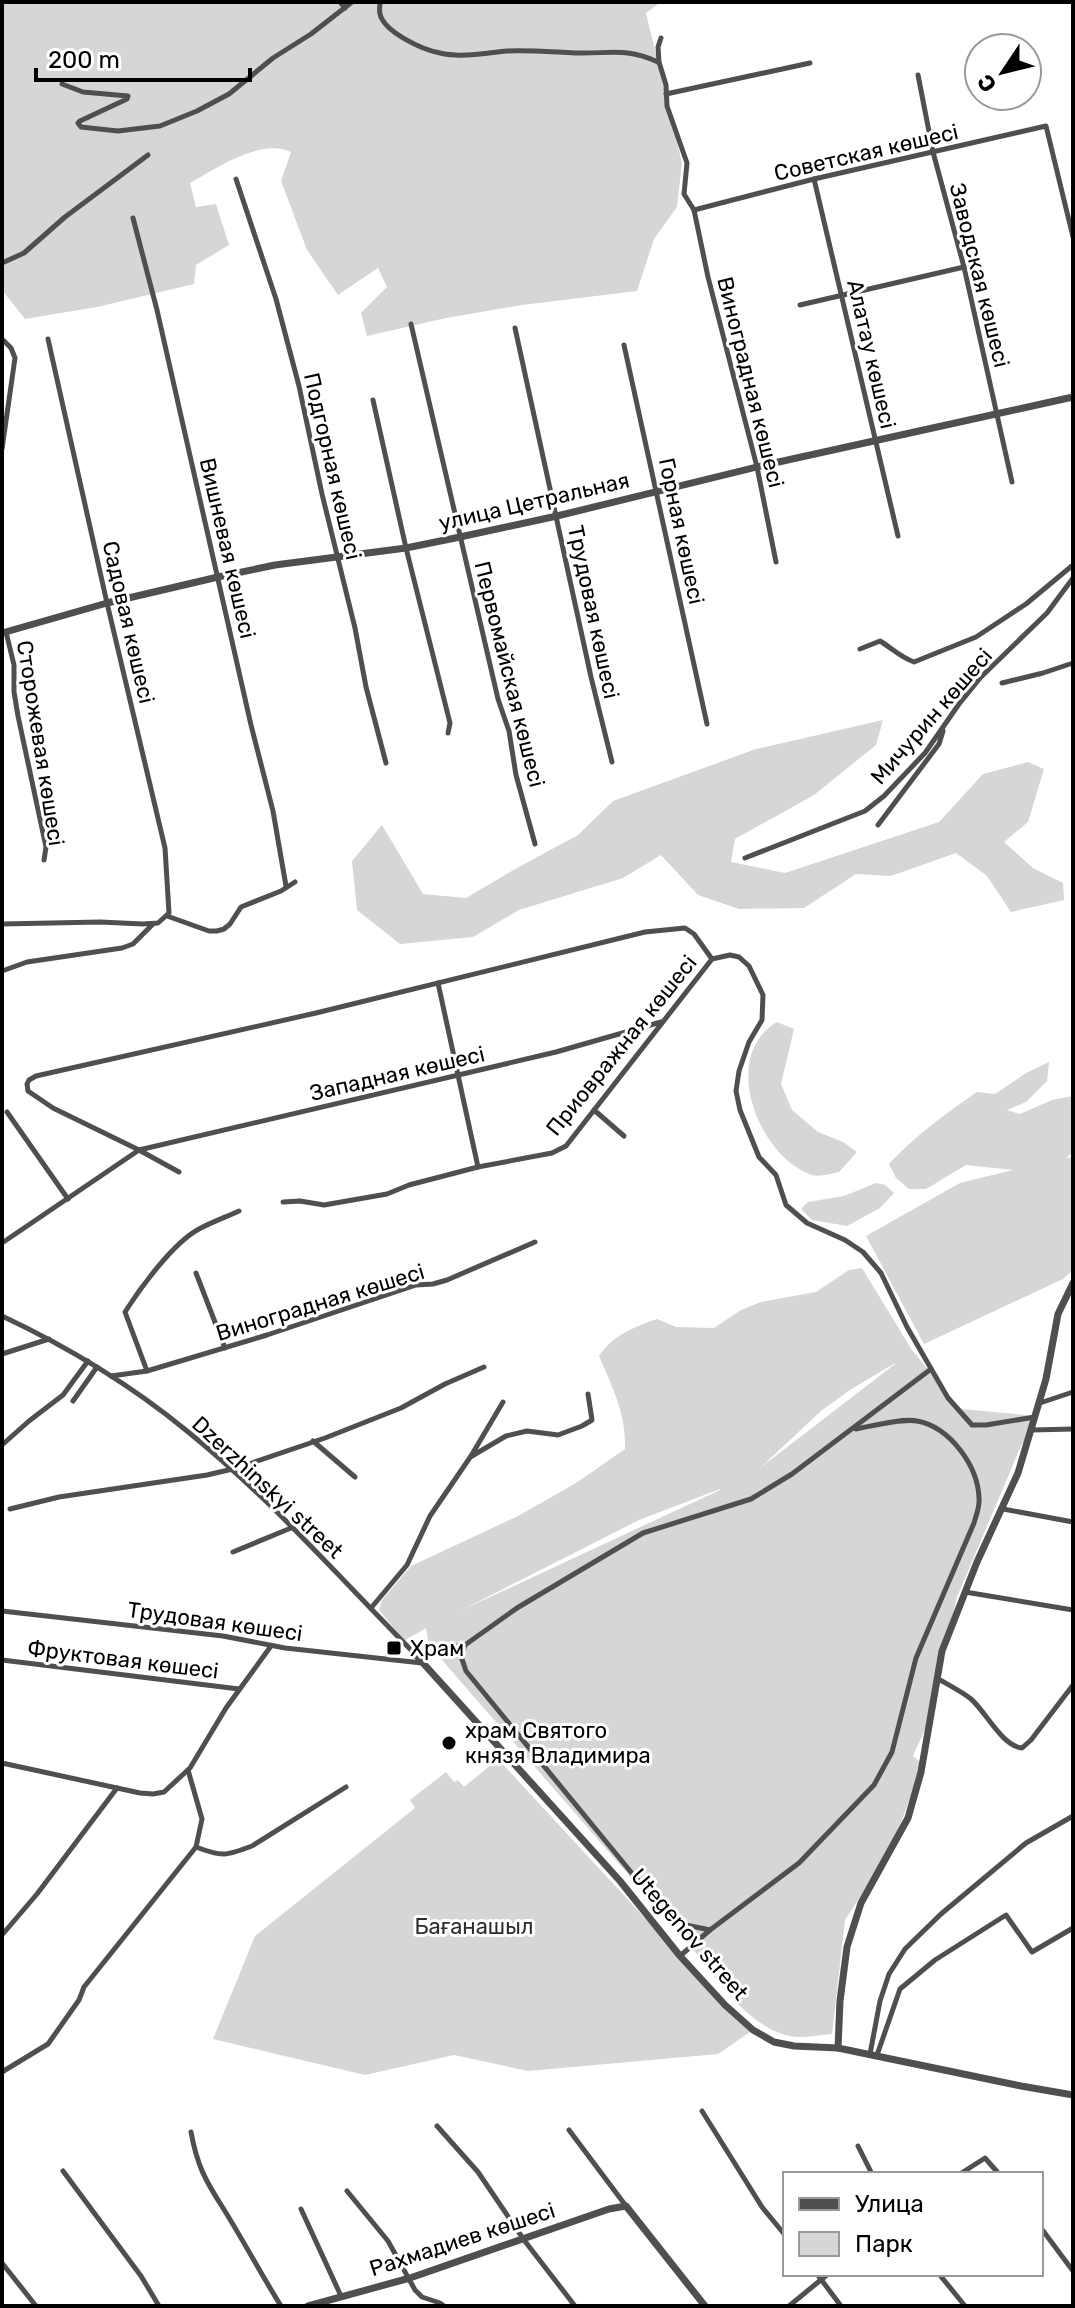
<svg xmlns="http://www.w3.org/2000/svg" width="1075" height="2308" font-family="Rubik,sans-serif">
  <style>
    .green { fill: #d6d6d6; fill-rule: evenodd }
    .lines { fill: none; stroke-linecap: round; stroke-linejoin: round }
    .minor { stroke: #4f4f4f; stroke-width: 5 }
    .tertiary { stroke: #4f4f4f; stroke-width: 7 }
    .poi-dot { fill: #000; stroke: #fff; stroke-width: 3 }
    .labels { text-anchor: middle; stroke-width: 6; stroke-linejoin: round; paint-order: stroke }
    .street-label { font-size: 22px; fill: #000; stroke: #fff }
    .poi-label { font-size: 22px; fill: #000; stroke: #fff; text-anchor: start }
    .park-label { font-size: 22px; fill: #2d2d2d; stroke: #fff }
  </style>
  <rect width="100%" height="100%" fill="#fff"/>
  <g class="green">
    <path d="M2,2H661L646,13L682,163L677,207L654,239L637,291L522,305L446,318L367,336L361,313L387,287L378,268L338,295L307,250L281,181L291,152C260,138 217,168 190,183L196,207L216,204L229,245L196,265L194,284L97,307L25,319L2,290Z"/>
    <polygon points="883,720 876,745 814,795 735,839 731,862 785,873 939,822 983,774 1028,762 1044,769 1028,822 1004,842 1033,868 1063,883 1064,900 1011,912 987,876 956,853 891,876 856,874 804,908 739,909 698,895 661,855 623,878 519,910 473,937 400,944 357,910 352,861 382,825 423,894 466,898 517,868 578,835 613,801 756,749"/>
    <path d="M777,1022L794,1029L781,1084L792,1110L818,1132L843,1142L857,1152L839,1172C830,1174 817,1178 809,1174C757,1153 720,1056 777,1022Z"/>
    <path d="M1049,1062L1047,1081L1026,1102L1007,1110L1020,1114L1052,1100L1073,1096V1152L1066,1158L1073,1157V1270L1063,1279L924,1344L866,1236L960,1183L1013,1170L966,1165L926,1189H909L896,1178L889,1164C915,1136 945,1114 977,1092L995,1094L1026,1073Z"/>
    <polygon points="876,1183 885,1185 894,1193 880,1208 847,1226 812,1220 801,1209 808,1202 844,1196"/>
    <path d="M862,1268L912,1350L961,1409L1036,1416L1032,1430L1021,1446L957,1597L930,1718L913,1756L923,1764L890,1851L845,1920L832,2034C819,2035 801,2039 789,2036C747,2026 718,1980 693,1949L429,1645L426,1628L404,1641L379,1610L382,1600L411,1566L518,1516L576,1483L625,1449C626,1413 613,1389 599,1356C613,1335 634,1327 657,1319L676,1327L714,1328L741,1310L761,1302L816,1292L849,1270ZM895,1363V1364L760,1468L821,1411L850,1390ZM720,1489V1490L460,1611L639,1520Z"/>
    <polygon points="498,1759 680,1956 753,2030 718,2054 528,2071 454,2055 365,2075 213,2039 255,1936 415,1808 410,1800 446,1772 454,1782 458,1780 464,1787"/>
  </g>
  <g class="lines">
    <g class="minor">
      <polyline points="340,2 345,8"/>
      <path d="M380,2C380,6 379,10 380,14C384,32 423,50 440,53C461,58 486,53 507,51C530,50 552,52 575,53C609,54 626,47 658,62"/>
      <polyline points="661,38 658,47 659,62 666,85 667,106 687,163 684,194 694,210 708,277 757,467 776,562"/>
      <polyline points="918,75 933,152 964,267 1012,482"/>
      <polyline points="62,84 83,92 128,96 127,99 80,121 78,123 81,127 118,131 160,126 197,111 229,94 273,58 311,34 352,2"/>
      <polyline points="666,94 810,63"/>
      <polyline points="236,179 276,299 299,386 322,494 355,628 366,687 386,763"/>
      <polyline points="814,179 898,536"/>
      <polyline points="694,210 814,179 1046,126 1073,237"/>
      <polyline points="133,218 157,310 251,725 273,811 286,886"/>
      <polyline points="2,263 24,253 65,217 148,155"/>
      <polyline points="800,305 964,267"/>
      <polyline points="411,324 498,699 509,731 516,775 535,844"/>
      <polyline points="515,328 591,677 612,762"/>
      <polyline points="2,339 11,348 15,358 2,449"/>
      <polyline points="624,345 707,724"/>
      <polyline points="373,400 406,548 450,723 448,733"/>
      <polyline points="6,632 14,665 14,692 18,716 46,847 44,860"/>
      <path d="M860,649L880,641C893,649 900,657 914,662L976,637L1026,604L1073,565"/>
      <polyline points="1002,683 1043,673 1073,663"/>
      <polyline points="878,825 939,744 943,731"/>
      <polyline points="745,858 865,811 884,796 925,753 959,704 981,677 1047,613 1073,578"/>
      <polyline points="167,916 209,931 217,931 224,929 230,924 241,907 281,891 295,882"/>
      <polyline points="2,924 100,922 143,924 158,923 169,913 165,848 107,603 48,339"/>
      <polyline points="2,971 27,962 122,948 133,944 153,924"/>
      <polyline points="438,983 478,1167"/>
      <polyline points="594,1110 624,1136"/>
      <polyline points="7,1112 68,1199"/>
      <polyline points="179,1172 139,1150 53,1108 28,1091 27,1084 29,1080 36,1076 316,1013 645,932 685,928 694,934 712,959"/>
      <polyline points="283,1202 300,1201 324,1205 387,1194 409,1185 478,1167 552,1153 566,1146 712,959 730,955 739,957 749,966 763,995 762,1020 749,1042 739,1071 736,1091 740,1110 759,1157 776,1175 786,1205 807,1223 845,1240 863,1252 881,1273 907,1327 948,1398 972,1425 986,1425 1035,1417"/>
      <polyline points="2,1243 139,1150 556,1052 661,1022"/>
      <polyline points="196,1273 225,1348"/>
      <path d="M2,1316C68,1347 131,1385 187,1431C269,1497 340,1578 413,1652L465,1645L517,1608L643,1533L751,1499L792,1474L931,1369"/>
      <polyline points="2,1354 49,1339"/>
      <path d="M147,1371L125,1312C141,1287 173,1243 199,1229C212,1222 226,1217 239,1211"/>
      <polyline points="111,1376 147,1371 267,1335 416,1285 433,1284 447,1280 535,1242"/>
      <polyline points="73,1401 97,1367"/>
      <polyline points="1040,1403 1073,1392"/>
      <polyline points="1032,1430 1073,1429"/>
      <polyline points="313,1441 355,1477"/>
      <polyline points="2,1445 29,1421 63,1395 88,1361"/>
      <polyline points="472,1456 506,1436 527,1431 558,1435 582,1426 592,1420 588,1394"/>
      <polyline points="10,1509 59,1497 207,1475 237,1468 325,1438 401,1408 445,1384 484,1367"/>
      <polyline points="1003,1509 1073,1522"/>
      <polyline points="233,1552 291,1528"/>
      <polyline points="965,1592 1073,1610"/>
      <polyline points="371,1608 407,1565 430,1516 471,1456 503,1402"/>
      <polyline points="2,1611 223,1636 285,1648 422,1663"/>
      <polyline points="465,1645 461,1656 466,1671 635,1877 672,1917 686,1925 710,1930"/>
      <polyline points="2,1660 239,1689"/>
      <path d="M937,1678C948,1685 961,1691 971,1699C986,1712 1002,1746 1022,1748L1031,1740L1073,1685"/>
      <polyline points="2,1763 140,1793 153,1794 164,1792 190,1768 226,1708 271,1646"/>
      <path d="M196,1847C222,1857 226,1856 252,1846L346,1787"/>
      <polyline points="2,1935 37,1894 117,1788"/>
      <path d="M680,1956L710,1930L799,1863L874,1785L892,1752L916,1658L974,1523C976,1515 980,1507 979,1498C978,1466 950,1427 917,1421C902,1418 872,1426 856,1429"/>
      <polyline points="870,2054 880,2001 889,1974 905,1949 941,1914 1026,1843 1073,1816"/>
      <polyline points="877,2055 900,1989 935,1960 1006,1915 1032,1952 1073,1928"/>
      <polyline points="2,2072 48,2044 79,2000 84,1987 196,1847 202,1819 188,1770"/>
      <polyline points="702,2111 762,2207 785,2235"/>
      <polyline points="437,2126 478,2172 524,2240 575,2306"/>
      <polyline points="569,2130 626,2206"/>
      <path d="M191,2132C197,2165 205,2180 223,2208C243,2240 261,2274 281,2306"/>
      <polyline points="858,2146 872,2174"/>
      <polyline points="63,2171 141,2276 159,2306"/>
      <polyline points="960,2174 985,2158 999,2174"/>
      <polyline points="347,2191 388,2241 415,2290 422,2297 440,2303 444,2306"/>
      <polyline points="301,2209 341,2296"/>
      <polyline points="1041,2228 1073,2271"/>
      <polyline points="2,2263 36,2306"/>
      <polyline points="817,2274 841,2306"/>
      <polyline points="939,2274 965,2306"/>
      <polyline points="789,2306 828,2274"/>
    </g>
    <g class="tertiary">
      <polyline points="2,633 107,603 218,577 275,565 406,548 460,537 557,516 765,465 1073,397"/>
      <polyline points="413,1652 620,1881 680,1956 725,2005 753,2030 774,2042 794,2046 838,2048 1021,2086 1073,2095"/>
      <polyline points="838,2048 840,2001 847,1947 861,1903 908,1818 921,1772 942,1651 977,1562 1018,1473 1046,1379 1058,1314 1073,1283"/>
      <polyline points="308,2306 410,2278 609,2209 626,2206 705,2306"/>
    </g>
  </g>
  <g class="poi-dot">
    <rect x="386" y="1640" width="16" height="16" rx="4"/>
    <circle cx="449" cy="1743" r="8"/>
  </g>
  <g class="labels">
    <g class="street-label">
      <text transform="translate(866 152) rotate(-13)" y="8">Советская көшесі</text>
      <text transform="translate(980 275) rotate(76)" y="8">Заводская көшесі</text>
      <text transform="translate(872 354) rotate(77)" y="8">Алатау көшесі</text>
      <text transform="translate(751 382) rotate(76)" y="8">Виноградная көшесі</text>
      <text transform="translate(333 466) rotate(77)" y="8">Подгорная көшесі</text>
      <text transform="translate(534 501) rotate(-13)" y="8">улица Цетральная</text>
      <text transform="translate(682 531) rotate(78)" y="8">Горная көшесі</text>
      <text transform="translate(228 548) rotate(77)" y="8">Вишневая көшесі</text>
      <text transform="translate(594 612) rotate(78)" y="8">Трудовая көшесі</text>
      <text transform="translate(129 622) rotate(77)" y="8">Садовая көшесі</text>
      <text transform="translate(510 674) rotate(76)" y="8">Первомайская көшесі</text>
      <text transform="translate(931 716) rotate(-49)" y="8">Мичурин көшесі</text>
      <text transform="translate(41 743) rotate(81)" y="8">Сторожевая көшесі</text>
      <text transform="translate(621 1045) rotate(-51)" y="8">Приовражная көшесі</text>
      <text transform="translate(397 1073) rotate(-13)" y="8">Западная көшесі</text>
      <text transform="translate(320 1302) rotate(-17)" y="8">Виноградная көшесі</text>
      <text transform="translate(268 1487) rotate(43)" y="8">Dzerzhinskyi street</text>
      <text transform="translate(215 1621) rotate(8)" y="8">Трудовая көшесі</text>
      <text transform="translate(123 1659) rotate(7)" y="8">Фруктовая көшесі</text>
      <text transform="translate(690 1934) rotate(49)" y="8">Utegenov street</text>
      <text transform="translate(462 2239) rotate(-18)" y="8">Рахмадиев көшесі</text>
    </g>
    <g class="poi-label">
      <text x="410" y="1656">Храм</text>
      <text x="465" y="1738">храм Святого<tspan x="465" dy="25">князя Владимира</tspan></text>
    </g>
    <g class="park-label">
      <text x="474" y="1934">Бағанашыл</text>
    </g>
  </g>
  <rect width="1075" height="2308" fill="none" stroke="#000000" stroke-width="8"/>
  <rect x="783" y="2172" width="260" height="104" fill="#ffffff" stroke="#999999" stroke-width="2"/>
  <rect x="799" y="2198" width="40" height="12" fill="#4f4f4f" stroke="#999999" stroke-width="2"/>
  <text x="855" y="2212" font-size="24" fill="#000000">Улица</text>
  <rect x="799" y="2232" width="40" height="24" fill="#d6d6d6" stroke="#999999" stroke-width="2"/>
  <text x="855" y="2252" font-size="24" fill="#000000">Парк</text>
  <g transform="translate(1003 72) rotate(235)"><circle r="38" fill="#ffffff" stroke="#999999" stroke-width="2"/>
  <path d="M0-6L14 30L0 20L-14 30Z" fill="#000000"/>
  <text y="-12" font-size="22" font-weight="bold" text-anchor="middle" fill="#000000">С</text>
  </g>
  <path d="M36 68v12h214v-12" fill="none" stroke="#000000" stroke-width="4"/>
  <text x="48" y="68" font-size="24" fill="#000000" stroke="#ffffff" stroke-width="6" paint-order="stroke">200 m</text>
</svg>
